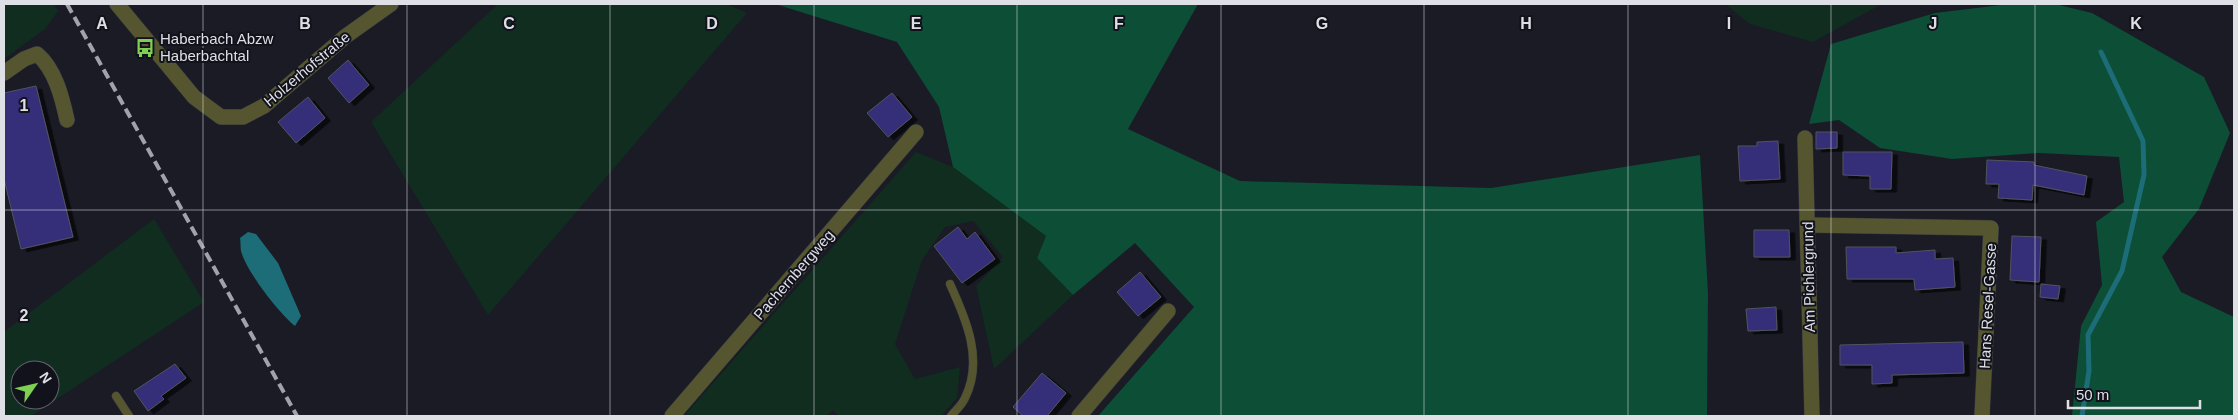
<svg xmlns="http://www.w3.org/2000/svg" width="2238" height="420" font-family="Helvetica,sans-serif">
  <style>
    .green { fill: #102d20; fill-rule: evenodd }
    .forest { fill: #0c4e36 }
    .water { fill: #1d6d78 }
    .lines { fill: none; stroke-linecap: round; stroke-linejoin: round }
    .stream { stroke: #1d6d78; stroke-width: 5 }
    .building { fill: #342d79; stroke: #52535f; filter: url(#shadow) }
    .lane-casing { stroke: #363640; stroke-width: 9 }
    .street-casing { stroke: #363640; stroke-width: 16 }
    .lane { stroke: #555630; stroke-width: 8 }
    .street { stroke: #555630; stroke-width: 15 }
    .rail { stroke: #a2a2aa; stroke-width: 4; stroke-dasharray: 10 5; stroke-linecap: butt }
    .grid { fill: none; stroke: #dfdfe6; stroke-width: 1; stroke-opacity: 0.55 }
    .labels { text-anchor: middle; stroke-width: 4; stroke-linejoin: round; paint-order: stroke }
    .poi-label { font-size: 15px; fill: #dfdfe6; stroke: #11121b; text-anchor: start }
    .street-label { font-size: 15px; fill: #dfdfe6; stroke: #11121b }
    .grid-label { font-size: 16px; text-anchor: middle; font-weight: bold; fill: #dfdfe6; stroke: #11121b; stroke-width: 4; stroke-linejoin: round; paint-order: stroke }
  </style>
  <defs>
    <filter id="shadow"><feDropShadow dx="5.5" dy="3" stdDeviation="0" flood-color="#0009"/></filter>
  </defs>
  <rect width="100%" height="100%" fill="#1a1b25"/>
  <g class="green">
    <polygon points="4,4 54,4 58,11 45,29 4,59"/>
    <polygon points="498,4 727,4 747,13 488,315 371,122"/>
    <polygon points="1725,4 1882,4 1813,42 1750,24"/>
    <polygon points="916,152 953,167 1046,236 1037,258 1073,295 994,369 976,286 1003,257 973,221 945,227 922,260 895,344 915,379 960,367 957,398 941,416 839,416 833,410 827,416 684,416"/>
    <path d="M154,219L204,302L31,416H4V332ZM20,370H50V400H20Z"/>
  </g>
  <g class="forest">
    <polygon points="775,4 1198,4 1128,129 1240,181 1491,188 1700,155 1708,293 1707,416 1098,416 1194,307 1135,243 1073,295 1037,258 1046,236 953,167 939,107 897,42"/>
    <polygon points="2009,4 2055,4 2092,13 2204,77 2230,133 2199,209 2162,257 2181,292 2234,317 2234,416 2072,416 2081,326 2102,285 2096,222 2124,202 2119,157 2039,153 1952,159 1880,148 1839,120 1809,124 1831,44 1935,13"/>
  </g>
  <path class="water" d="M248,232L256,234L278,263L301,316L295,326C279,313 248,273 242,254C240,250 241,243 240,238Z"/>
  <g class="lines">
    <polyline class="stream" points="2082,416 2089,371 2088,335 2122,271 2144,175 2143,141 2101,52"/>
  </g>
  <g class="building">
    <polygon points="348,60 369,85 349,103 328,78"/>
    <polygon points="36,86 73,237 21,249 4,179 4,93"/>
    <polygon points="892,93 912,117 888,137 867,113"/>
    <polygon points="308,97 325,118 296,143 278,122"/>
    <polygon points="1816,132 1837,132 1837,148 1816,149"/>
    <polygon points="1778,141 1780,179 1740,181 1738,146 1757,146 1757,142"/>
    <polygon points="1843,152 1892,152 1891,189 1870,189 1870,176 1843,175"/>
    <polygon points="1987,160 2034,162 2034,165 2087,176 2084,195 2033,185 2032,200 1998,198 1999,184 1986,184"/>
    <polygon points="958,227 967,239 975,232 995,259 962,283 934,246"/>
    <polygon points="1754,230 1789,230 1790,257 1754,257"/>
    <polygon points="2012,236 2041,237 2039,282 2010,280"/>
    <polygon points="1846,247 1896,247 1896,253 1935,250 1935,259 1953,258 1955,287 1915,290 1914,279 1847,279"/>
    <polygon points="1140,272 1161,297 1138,316 1117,292"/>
    <polygon points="2041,284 2060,286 2058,299 2040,297"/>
    <polygon points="1776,307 1777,330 1748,331 1746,309"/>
    <polygon points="1963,342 1964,373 1892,375 1892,383 1872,384 1872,365 1840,365 1840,345"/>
    <polygon points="175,364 186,378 161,396 164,399 148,411 134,391"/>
    <polygon points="1042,373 1066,393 1047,416 1023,416 1013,407"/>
  </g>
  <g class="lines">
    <g class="lane-casing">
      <g id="lane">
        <path d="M950,284C966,319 984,360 965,398C962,405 955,411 951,416"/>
        <polyline points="116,396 129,416"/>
      </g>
    </g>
    <g class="street-casing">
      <g id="street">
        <polyline points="117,4 194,97 221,117 243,117 264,106 346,36 391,4"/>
        <path d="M4,73L24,59L37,54C55,69 62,97 67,120"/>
        <polyline points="1805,138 1812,416"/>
        <polyline points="1808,225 1991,228 1982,416"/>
        <polyline points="672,416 916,132"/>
        <polyline points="1079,416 1168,311"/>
      </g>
    </g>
    <use href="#lane" class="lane"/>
    <use href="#street" class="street"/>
    <polyline class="rail" points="67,4 297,416"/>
  </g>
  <path class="grid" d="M203,4V416M407,4V416M610,4V416M814,4V416M1017,4V416M1221,4V416M1424,4V416M1628,4V416M1831,4V416M2035,4V416M4,210H2234"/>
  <defs>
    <g id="bus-bare" transform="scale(1.5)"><path d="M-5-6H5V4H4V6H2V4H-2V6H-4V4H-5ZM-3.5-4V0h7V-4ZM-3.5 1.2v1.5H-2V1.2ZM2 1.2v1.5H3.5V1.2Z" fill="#7fd052" stroke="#11121b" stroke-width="2.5" paint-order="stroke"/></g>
  </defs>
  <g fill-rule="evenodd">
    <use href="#bus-bare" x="145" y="48"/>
  </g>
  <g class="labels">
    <g class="poi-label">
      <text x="160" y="44">Haberbach Abzw<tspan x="160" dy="17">Haberbachtal</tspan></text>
    </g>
    <g class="street-label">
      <text transform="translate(307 69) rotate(-40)" y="5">Holzerhofstraße</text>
      <text transform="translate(794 275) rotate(-49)" y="5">Pachernbergweg</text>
      <text transform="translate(1809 277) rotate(-91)" y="5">Am Pichlergrund</text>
      <text transform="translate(1988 306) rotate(-87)" y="5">Hans Resel-Gasse</text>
    </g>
  </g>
  <g class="grid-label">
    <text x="102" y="29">A</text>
    <text x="305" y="29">B</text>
    <text x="509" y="29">C</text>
    <text x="712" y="29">D</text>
    <text x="916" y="29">E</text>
    <text x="1119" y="29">F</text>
    <text x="1322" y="29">G</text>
    <text x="1526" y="29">H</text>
    <text x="1729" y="29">I</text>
    <text x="1933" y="29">J</text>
    <text x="2136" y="29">K</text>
    <text x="24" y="111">1</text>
    <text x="24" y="321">2</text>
  </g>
  <rect width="2238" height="420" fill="none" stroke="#dfdfe6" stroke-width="10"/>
  <g transform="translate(35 385) rotate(56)"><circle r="24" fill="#11121b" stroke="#63646c"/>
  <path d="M0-4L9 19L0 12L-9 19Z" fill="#7fd052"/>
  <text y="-8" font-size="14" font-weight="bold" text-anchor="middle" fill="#dfdfe6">N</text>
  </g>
  <path d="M2068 400v8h132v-8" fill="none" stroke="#dfdfe6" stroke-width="2.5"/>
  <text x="2076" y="400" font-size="15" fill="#dfdfe6" stroke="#11121b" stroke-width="4" paint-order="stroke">50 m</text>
</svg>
